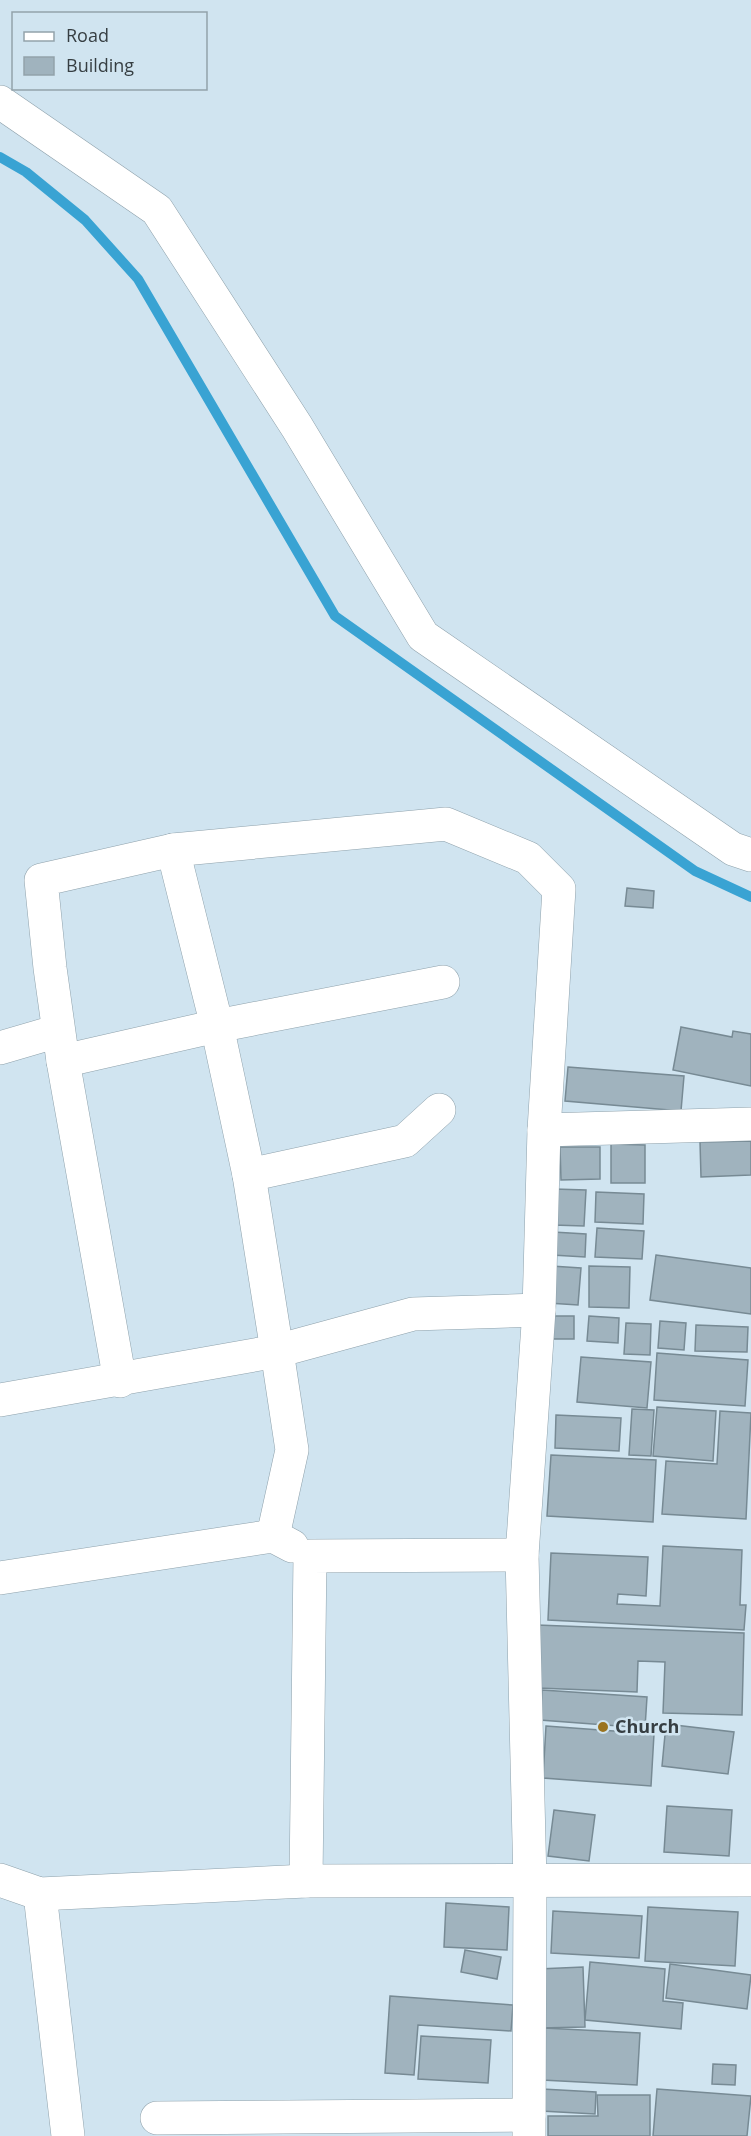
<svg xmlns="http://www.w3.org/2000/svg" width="751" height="2136" font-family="'Open Sans',sans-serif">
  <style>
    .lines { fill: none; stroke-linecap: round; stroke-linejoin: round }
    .stream { stroke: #39a3d3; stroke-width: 10 }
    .building { fill: #a0b3be; stroke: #778a94; stroke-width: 1.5 }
    .minor-casing { stroke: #8ea1ab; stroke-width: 34 }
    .minor { stroke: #fff; stroke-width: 33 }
    .poi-dot { fill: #9a731f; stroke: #d0e4f0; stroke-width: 2 }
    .labels { text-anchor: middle; stroke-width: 5; stroke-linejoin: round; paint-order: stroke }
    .poi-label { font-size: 18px; font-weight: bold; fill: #363e42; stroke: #d0e4f0; text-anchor: start }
  </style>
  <rect width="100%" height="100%" fill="#d0e4f0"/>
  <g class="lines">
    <polyline class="stream" points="0,157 26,172 85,220 138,279 335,616 695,871 751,897"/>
  </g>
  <g class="building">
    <polygon points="627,888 654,891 653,908 625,906"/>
    <polygon points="681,1027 732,1037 733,1031 751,1034 751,1086 673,1070"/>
    <polygon points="568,1067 684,1076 681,1111 565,1101"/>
    <polygon points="751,1141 751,1175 701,1177 700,1142"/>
    <polygon points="611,1144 645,1145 645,1183 611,1183"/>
    <polygon points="560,1147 600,1147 600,1179 561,1180"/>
    <polygon points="554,1189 586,1190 584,1226 553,1225"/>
    <polygon points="596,1192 644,1194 643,1224 595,1222"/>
    <polygon points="597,1228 644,1231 642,1259 595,1257"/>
    <polygon points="553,1232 586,1234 585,1257 552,1255"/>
    <polygon points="656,1255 751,1268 751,1314 650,1300"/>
    <polygon points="551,1266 581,1268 578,1305 548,1303"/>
    <polygon points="589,1266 630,1267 629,1308 589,1307"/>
    <polygon points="549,1316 574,1316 574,1339 550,1339"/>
    <polygon points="589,1316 619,1318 618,1343 587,1341"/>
    <polygon points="660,1321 686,1323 684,1350 658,1348"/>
    <polygon points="626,1323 651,1324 650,1355 624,1354"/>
    <polygon points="696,1325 748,1327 747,1352 695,1351"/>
    <polygon points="657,1353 748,1360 745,1406 654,1400"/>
    <polygon points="581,1357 651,1362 647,1408 577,1402"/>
    <polygon points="657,1407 716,1411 713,1461 653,1456"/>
    <polygon points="632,1409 654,1410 651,1456 629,1455"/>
    <polygon points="720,1411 751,1413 746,1519 662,1514 666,1461 717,1464"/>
    <polygon points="556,1415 621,1418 619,1451 555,1448"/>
    <polygon points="551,1455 656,1460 653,1522 547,1516"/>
    <polygon points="663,1546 742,1550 740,1605 746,1605 744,1630 548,1620 551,1553 648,1557 646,1596 618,1594 617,1604 660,1606"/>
    <polygon points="537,1625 744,1633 742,1715 663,1713 665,1662 638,1661 637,1692 538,1688"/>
    <polygon points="542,1690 647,1697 645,1728 540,1720"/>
    <polygon points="666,1724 734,1732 728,1774 662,1766"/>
    <polygon points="546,1726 654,1734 651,1786 543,1778"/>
    <polygon points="667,1806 732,1810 729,1856 664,1852"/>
    <polygon points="554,1810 595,1815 589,1861 548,1856"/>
    <polygon points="446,1903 509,1907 507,1950 444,1947"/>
    <polygon points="648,1907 738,1912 735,1966 645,1961"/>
    <polygon points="553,1911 642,1916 639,1958 551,1953"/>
    <polygon points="465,1950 501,1957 497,1979 461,1972"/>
    <polygon points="590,1962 665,1969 663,2001 683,2003 681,2029 585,2020"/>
    <polygon points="670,1964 751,1975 747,2009 666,1998"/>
    <polygon points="583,1967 585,2027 539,2028 538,1969"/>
    <polygon points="390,1996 513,2005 511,2031 418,2025 414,2075 385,2073"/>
    <polygon points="544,2028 640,2033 637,2085 542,2080"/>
    <polygon points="421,2036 491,2040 488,2083 418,2079"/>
    <polygon points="713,2064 736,2065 735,2085 712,2084"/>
    <polygon points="542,2089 596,2092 595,2114 541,2111"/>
    <polygon points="657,2089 751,2096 747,2136 653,2136"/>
    <polygon points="597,2095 650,2095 650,2136 548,2136 548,2116 598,2116"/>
  </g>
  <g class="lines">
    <g class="minor-casing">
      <g id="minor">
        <polyline points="0,102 157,210 297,427 423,636 733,849 751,855"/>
        <polyline points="173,850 217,1026 249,1175 277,1351 292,1450 273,1536"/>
        <polyline points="0,1048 58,1031"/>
        <polyline points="63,1061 217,1026 443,982"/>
        <polyline points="544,1130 751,1124"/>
        <polyline points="249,1175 405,1141 439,1110"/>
        <polyline points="120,1381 63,1061 50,968 41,880 173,850 446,824 528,858 559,889 544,1130 539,1310 522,1555 530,1882 529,2136"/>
        <polyline points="0,1400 277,1351 413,1314 539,1310"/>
        <polyline points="0,1578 273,1536 292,1546"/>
        <polyline points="0,1880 40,1894 306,1881 751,1880"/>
        <polyline points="306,1881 310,1556 522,1555"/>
        <polyline points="40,1894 68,2136"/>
        <polyline points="157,2118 529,2115"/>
      </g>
    </g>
    <use href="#minor" class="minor"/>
  </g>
  <circle class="poi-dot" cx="603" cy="1727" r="6"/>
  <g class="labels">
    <g class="poi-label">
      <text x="615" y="1733">Church</text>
    </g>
  </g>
  <rect x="12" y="12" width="195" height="78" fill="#d0e4f0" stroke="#92a2aa" stroke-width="1.5"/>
  <rect x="24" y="32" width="30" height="9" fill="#ffffff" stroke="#92a2aa" stroke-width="1.5"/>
  <text x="66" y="42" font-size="18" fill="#363e42">Road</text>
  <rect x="24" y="57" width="30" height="18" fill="#a0b3be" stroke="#92a2aa" stroke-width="1.5"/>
  <text x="66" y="72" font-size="18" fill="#363e42">Building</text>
</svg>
